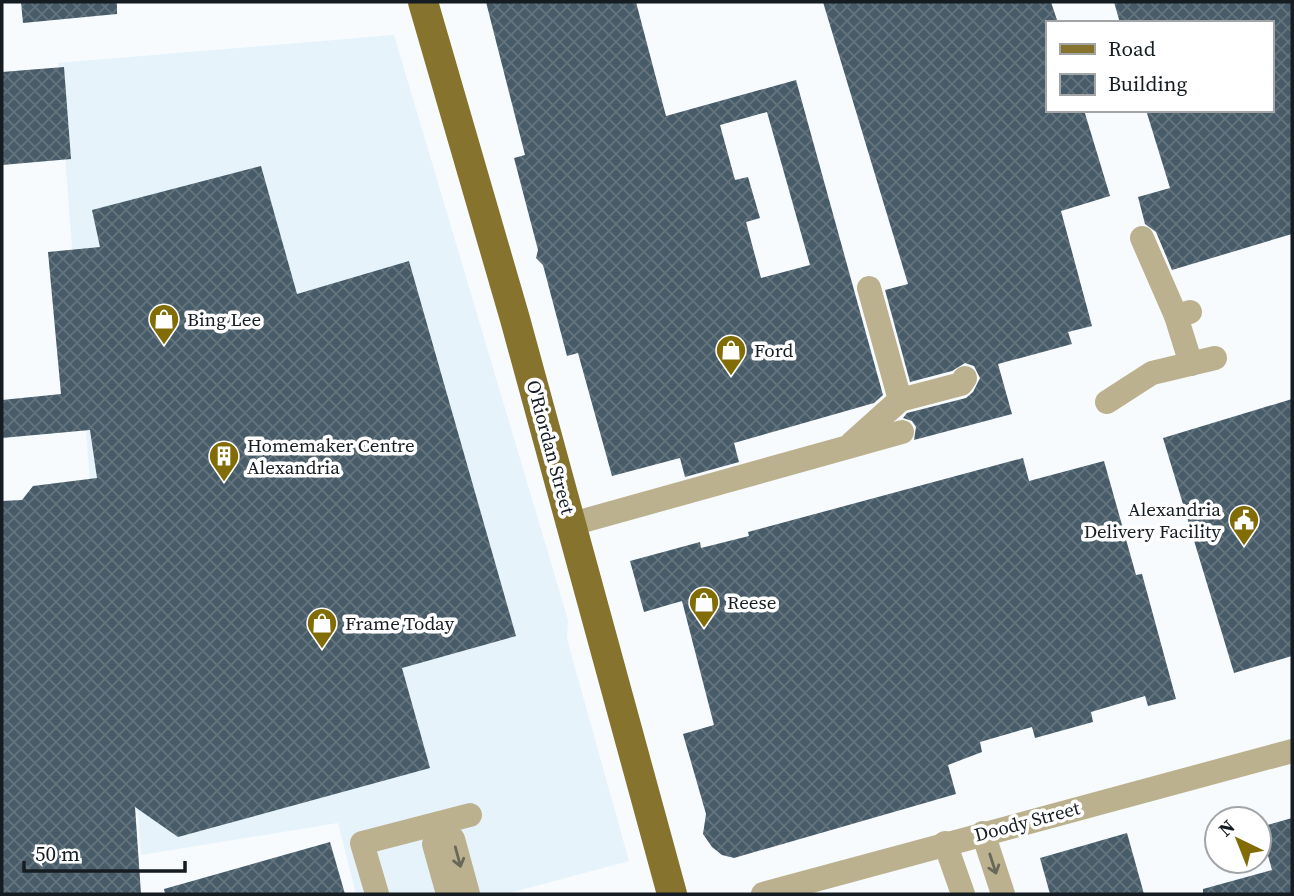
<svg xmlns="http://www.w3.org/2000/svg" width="1294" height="896" font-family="'Source Serif 4',serif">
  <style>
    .built { fill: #e6f3fb }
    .building { fill: url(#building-cross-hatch); fill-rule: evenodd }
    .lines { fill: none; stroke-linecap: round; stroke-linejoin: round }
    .minor { stroke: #bbb18e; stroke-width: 24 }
    .major { stroke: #86732d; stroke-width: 30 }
    .oneway { stroke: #686758 }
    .labels { text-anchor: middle; stroke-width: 7; stroke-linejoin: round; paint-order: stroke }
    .poi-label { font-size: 19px; fill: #151d22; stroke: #fff; text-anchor: start }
    .street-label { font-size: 19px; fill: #151d22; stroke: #fff }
  </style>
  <defs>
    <pattern id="building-cross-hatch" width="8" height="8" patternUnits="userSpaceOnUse" patternTransform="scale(1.75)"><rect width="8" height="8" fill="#475c68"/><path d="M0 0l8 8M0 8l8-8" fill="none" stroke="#64747d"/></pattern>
  </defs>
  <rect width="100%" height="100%" fill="#f7fbfe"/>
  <polygon class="built" points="394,35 568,620 567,639 629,861 506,894 356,894 338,823 141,855 127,658 90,483 58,63"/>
  <g class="building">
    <polygon points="21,2 117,2 117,14 23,23"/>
    <path d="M486,2H636L666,116L796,80L883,395L874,403L734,443L739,462L685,477L680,458L612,476L578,353L567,356L543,265L536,258L538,250L514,158L525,155ZM767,112L810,265L761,278L746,222L760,218L748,177L735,180L720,125Z"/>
    <polygon points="823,2 1051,2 1058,23 1047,23 1047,110 1084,110 1110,196 1061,211 1092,326 1068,332 1072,344 998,364 1012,414 914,440 916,427 912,421 903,418 907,413 966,398 973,392 980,378 974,366 965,363 952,371 910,382 885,290 908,284"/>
    <polygon points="1114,2 1292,2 1292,234 1172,270 1156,232 1145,224 1138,197 1170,188 1146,110 1271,110 1271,23 1120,23"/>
    <polygon points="64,67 71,159 2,165 2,72"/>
    <polygon points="261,166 297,294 409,261 516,636 402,668 430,768 178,837 135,807 141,894 2,894 2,501 22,500 33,486 97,478 90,430 2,438 2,400 61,394 48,252 100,247 92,210"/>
    <polygon points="1292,399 1292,656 1234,673 1163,438"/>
    <polygon points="1023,458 1029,481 1104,461 1136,575 1142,574 1176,699 1148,706 1145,696 1091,712 1093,722 1035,738 1032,727 980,742 982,752 948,765 956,794 734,858 722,855 712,847 703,834 706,814 683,734 714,725 682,601 644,612 630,561 700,542 701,548 749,536 748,532"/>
    <polygon points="1292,818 1292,894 1203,894 1203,889 1272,870 1260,827"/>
    <polygon points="1127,833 1144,894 1050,894 1040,858"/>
    <polygon points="330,842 345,894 165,894 164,889"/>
  </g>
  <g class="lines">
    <g class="minor">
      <polyline points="1142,238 1176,316"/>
      <polyline points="1190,312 1176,316 1191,364"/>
      <polyline points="900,400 961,384 965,378"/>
      <polyline points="1107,402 1152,373 1215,358"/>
      <polyline points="852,443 900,400 869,288"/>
      <polyline points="572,524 902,432"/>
      <polyline points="440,824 453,839 468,894"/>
      <polyline points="440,824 434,844 448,894"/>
      <polyline points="983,833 1003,894"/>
      <polyline points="945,843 963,894"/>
      <polyline points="377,894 362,843 470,815"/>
      <polyline points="763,894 1292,751"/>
    </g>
    <polyline class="major" points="423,2 515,319 672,894"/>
  </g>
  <defs><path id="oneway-shaft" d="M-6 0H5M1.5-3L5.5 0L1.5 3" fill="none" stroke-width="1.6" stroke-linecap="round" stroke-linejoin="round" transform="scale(1.75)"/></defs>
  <g class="oneway">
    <use href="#oneway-shaft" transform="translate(458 857) rotate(75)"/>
    <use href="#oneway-shaft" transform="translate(993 864) rotate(72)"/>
  </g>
  <defs>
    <g id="shop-pin" transform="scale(1.575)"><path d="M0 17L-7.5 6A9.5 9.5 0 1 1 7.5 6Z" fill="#816c06" stroke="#fff"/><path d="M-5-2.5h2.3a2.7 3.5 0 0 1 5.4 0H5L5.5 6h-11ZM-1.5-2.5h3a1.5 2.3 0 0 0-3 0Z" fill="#fff"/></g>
    <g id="building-pin" transform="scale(1.575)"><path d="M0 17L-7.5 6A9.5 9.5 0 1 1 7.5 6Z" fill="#816c06" stroke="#fff"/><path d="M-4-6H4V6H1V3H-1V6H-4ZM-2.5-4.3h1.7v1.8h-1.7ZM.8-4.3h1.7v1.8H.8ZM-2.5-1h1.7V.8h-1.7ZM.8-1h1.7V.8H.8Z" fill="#fff"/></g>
    <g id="civic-pin" transform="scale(1.575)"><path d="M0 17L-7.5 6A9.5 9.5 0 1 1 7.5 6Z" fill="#816c06" stroke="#fff"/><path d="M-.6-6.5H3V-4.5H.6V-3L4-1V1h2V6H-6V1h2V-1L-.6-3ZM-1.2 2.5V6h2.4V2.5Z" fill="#fff"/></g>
  </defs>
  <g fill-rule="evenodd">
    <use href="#shop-pin" x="164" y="319"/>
    <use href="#shop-pin" x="731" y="350"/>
    <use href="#building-pin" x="224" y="456"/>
    <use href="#civic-pin" x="1244" y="520"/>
    <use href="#shop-pin" x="704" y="602"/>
    <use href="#shop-pin" x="322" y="623"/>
  </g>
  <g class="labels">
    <g class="poi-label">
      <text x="187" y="326">Bing Lee</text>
      <text x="754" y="357">Ford</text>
      <text x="247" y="452">Homemaker Centre<tspan x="247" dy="22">Alexandria</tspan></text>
      <text x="1221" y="516" text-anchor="end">Alexandria<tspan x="1221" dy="22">Delivery Facility</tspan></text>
      <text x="727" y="609">Reese</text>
      <text x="345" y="630">Frame Today</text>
    </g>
    <g class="street-label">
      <text transform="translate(551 447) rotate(75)" y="7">O'Riordan Street</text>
      <text transform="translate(1027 821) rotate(-15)" y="7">Doody Street</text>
    </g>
  </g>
  <rect width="1294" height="896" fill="none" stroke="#151d22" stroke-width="7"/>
  <rect x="1046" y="21" width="228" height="91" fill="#ffffff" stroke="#a1a5a7" stroke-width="2"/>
  <rect x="1060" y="44" width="35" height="10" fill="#86732d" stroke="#a1a5a7" stroke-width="2"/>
  <text x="1108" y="56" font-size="21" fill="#151d22">Road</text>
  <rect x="1060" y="74" width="35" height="21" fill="url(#building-cross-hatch)" stroke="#a1a5a7" stroke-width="2"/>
  <text x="1108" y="91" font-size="21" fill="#151d22">Building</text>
  <g transform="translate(1238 840) rotate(317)"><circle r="33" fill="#ffffff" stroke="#a1a5a7" stroke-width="2"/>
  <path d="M0-5L12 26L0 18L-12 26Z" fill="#816c06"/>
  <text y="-10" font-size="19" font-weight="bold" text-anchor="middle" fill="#151d22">N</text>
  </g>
  <path d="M24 861v10h161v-10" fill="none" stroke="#151d22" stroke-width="3.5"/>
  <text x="35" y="861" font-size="21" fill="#151d22" stroke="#ffffff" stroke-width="5" paint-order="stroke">50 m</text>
</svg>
